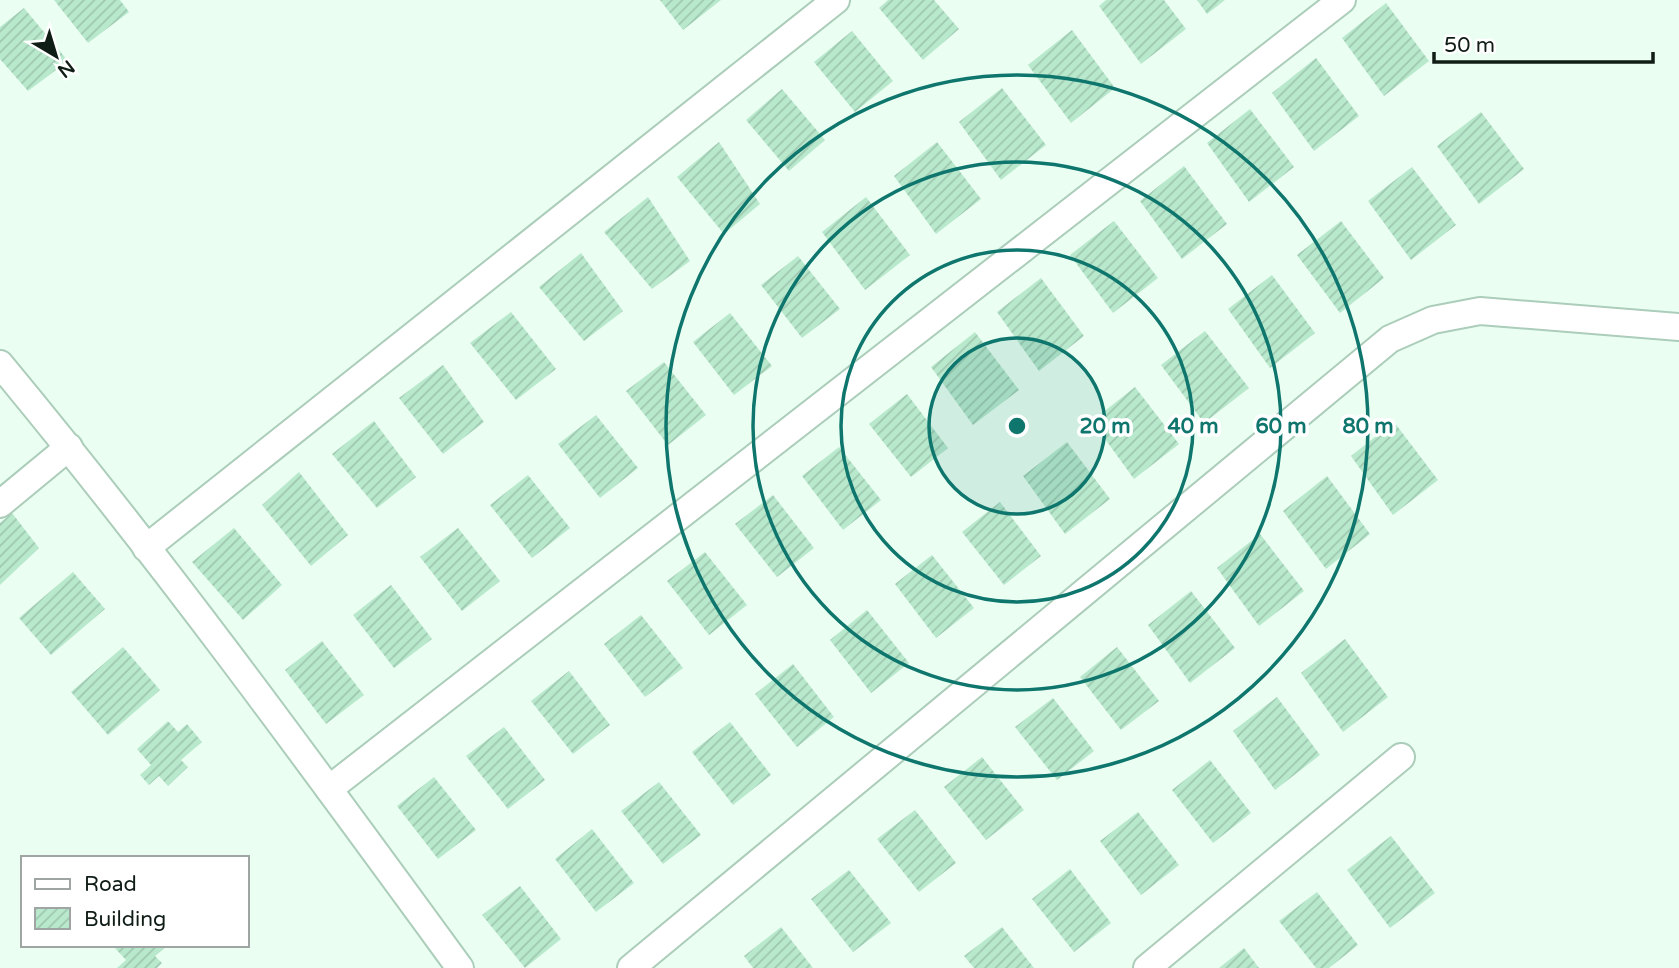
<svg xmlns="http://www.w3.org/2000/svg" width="1679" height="968" font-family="'Varela Round',sans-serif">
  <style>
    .building { fill: url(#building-hatch) }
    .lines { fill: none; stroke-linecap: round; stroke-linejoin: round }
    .street-casing { stroke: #abcdb9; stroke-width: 30 }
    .street { stroke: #fff; stroke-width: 26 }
    .ring { fill: none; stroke: #0f766e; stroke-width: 3.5 }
    .centre { fill: #0f766e; stroke: #fff; stroke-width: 3.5 }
    .ring-label { font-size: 21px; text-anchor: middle; font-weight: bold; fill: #0f766e; stroke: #fff; stroke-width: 7; stroke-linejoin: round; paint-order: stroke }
  </style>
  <defs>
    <pattern id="building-hatch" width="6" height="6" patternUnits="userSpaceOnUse" patternTransform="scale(1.75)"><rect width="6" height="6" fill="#b9e9cd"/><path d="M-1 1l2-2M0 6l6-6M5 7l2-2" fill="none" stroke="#9ec7af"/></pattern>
  </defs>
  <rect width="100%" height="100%" fill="#eafff2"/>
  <g class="building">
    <polygon points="54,0 120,0 129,12 88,43"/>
    <polygon points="660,0 721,0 683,30"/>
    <polygon points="888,0 934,0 959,29 923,60 879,8"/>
    <polygon points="1106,0 1164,0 1186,29 1141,64 1099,6"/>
    <polygon points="1197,0 1225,0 1207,14"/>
    <polygon points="1386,3 1429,61 1384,96 1342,38"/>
    <polygon points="24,8 68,61 28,91 0,59 0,27"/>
    <polygon points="1072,30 1115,88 1071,123 1028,65"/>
    <polygon points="852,31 893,81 855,112 814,62"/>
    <polygon points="1316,58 1359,116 1314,151 1272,93"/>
    <polygon points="1002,88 1046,145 1001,180 959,122"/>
    <polygon points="782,89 825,140 789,171 746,120"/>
    <polygon points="1250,109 1294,167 1249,202 1207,143"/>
    <polygon points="1481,112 1524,169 1479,204 1437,146"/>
    <polygon points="719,142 760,204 724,234 677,177"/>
    <polygon points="937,142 981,199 936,234 894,176"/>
    <polygon points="1184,166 1227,224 1182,259 1140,201"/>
    <polygon points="1412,167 1456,225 1411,260 1368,201"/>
    <polygon points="648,197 690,261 652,289 604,232"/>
    <polygon points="866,197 910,255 865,290 822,232"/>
    <polygon points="1114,221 1158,278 1113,313 1070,255"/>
    <polygon points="1341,221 1384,278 1340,313 1297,255"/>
    <polygon points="581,253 623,311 584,341 539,287"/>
    <polygon points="798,256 840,309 802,338 761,285"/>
    <polygon points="1272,275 1315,333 1270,368 1228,309"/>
    <polygon points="1041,278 1084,336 1039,371 997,312"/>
    <polygon points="511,312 556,369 516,400 470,343"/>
    <polygon points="730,313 772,366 734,395 693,342"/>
    <polygon points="1205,331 1249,388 1204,423 1161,365"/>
    <polygon points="975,332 1019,390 973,425 931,367"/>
    <polygon points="664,362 706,415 668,445 626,391"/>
    <polygon points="443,365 484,422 443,454 399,398"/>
    <polygon points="1135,387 1179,444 1134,479 1092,421"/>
    <polygon points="907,394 948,448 911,477 869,424"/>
    <polygon points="596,415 638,468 600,498 558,444"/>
    <polygon points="374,421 416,477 377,508 332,454"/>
    <polygon points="1394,422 1438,480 1393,515 1351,456"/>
    <polygon points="1067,442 1110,499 1065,534 1023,476"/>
    <polygon points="839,447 881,500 843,530 802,476"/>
    <polygon points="299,472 348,535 311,566 262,505"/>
    <polygon points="528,475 570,528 532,558 490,505"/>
    <polygon points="1327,476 1370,534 1326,569 1283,511"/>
    <polygon points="773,495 814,548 777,577 735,524"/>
    <polygon points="1000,502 1041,556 1004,585 962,532"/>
    <polygon points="12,513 39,548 0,585 0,523"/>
    <polygon points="234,528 282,585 243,620 192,562"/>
    <polygon points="458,528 500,581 462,611 420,557"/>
    <polygon points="1260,534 1304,591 1259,626 1217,568"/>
    <polygon points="705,552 747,605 709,635 667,581"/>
    <polygon points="932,555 974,608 936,638 895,584"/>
    <polygon points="73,572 105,609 51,655 19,618"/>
    <polygon points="391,585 432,639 394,668 353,615"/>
    <polygon points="1191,591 1235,648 1190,683 1148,625"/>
    <polygon points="867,610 909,663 871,693 830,640"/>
    <polygon points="641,615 683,668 645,697 604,644"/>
    <polygon points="1345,639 1388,697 1343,732 1301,673"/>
    <polygon points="322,641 364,695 326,724 285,670"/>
    <polygon points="123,647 160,690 108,735 71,692"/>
    <polygon points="1117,647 1159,701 1121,730 1080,677"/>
    <polygon points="793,664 834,717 797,747 755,694"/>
    <polygon points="569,671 610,725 573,754 531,701"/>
    <polygon points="1277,697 1320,755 1275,790 1233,731"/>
    <polygon points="1053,698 1094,751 1057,780 1015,727"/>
    <polygon points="168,721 178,732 187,724 202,742 181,760 188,767 168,786 159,776 149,785 140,775 151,765 137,749"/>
    <polygon points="730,722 771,775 733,805 692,752"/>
    <polygon points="504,727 545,780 508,809 466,756"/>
    <polygon points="982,757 1024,810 986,840 944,787"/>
    <polygon points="1210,760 1251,813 1213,843 1172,790"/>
    <polygon points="434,777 476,830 438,859 397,806"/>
    <polygon points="659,782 701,835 663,864 621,811"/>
    <polygon points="915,810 956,863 919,892 877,839"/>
    <polygon points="1138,812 1179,865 1141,895 1100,841"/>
    <polygon points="592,829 634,883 596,912 555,859"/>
    <polygon points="1391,836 1435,893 1390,928 1347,870"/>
    <polygon points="1070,869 1111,923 1074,952 1032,899"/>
    <polygon points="849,870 891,923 853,952 811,899"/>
    <polygon points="520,886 561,939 525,968 482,915"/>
    <polygon points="1317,892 1358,945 1329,968 1316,968 1279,921"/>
    <polygon points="781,927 813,968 753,968 744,956"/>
    <polygon points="1002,927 1034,968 974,968 964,956"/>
    <polygon points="112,945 168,945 155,956 162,963 157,968 117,968 126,960"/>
    <polygon points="1244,948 1259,968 1219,968"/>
  </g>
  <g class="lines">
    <g class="street-casing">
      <g id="street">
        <path d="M0,364C161,558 311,764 460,968"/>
        <polyline points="0,504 69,447"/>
        <polyline points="146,548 836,0"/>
        <polyline points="329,789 1342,0"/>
        <polyline points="631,968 1390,339 1433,320 1480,311 1679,327"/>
        <polyline points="1147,968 1401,757"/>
      </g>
    </g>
    <use href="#street" class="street"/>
  </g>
  <circle cx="1017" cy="426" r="88" fill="#0f766e" fill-opacity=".12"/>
  <g class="ring">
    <circle cx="1017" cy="426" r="88"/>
    <circle cx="1017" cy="426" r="176"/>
    <circle cx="1017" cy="426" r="264"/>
    <circle cx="1017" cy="426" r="351"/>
  </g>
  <circle cx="1017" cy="426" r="10" class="centre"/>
  <g class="ring-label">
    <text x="1105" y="433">20 m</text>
    <text x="1193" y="433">40 m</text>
    <text x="1281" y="433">60 m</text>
    <text x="1368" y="433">80 m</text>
  </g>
  <rect x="21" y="856" width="228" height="91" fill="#ffffff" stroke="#9fa5a2" stroke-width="2"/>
  <rect x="35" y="879" width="35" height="10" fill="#ffffff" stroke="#9fa5a2" stroke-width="2"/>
  <text x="84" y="891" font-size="21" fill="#101d16">Road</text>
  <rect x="35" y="908" width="35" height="21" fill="url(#building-hatch)" stroke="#9fa5a2" stroke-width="2"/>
  <text x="84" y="926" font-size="21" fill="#101d16">Building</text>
  <g transform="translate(56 56) rotate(142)" stroke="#ffffff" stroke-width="5" paint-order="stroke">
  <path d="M0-5L12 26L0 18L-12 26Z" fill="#101d16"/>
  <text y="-10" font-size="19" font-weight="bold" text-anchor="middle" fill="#101d16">N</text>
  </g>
  <path d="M1434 52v10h219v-10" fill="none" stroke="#101d16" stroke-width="3.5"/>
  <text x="1444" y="52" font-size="21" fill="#101d16" stroke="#ffffff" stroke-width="5" paint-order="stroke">50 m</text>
</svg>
